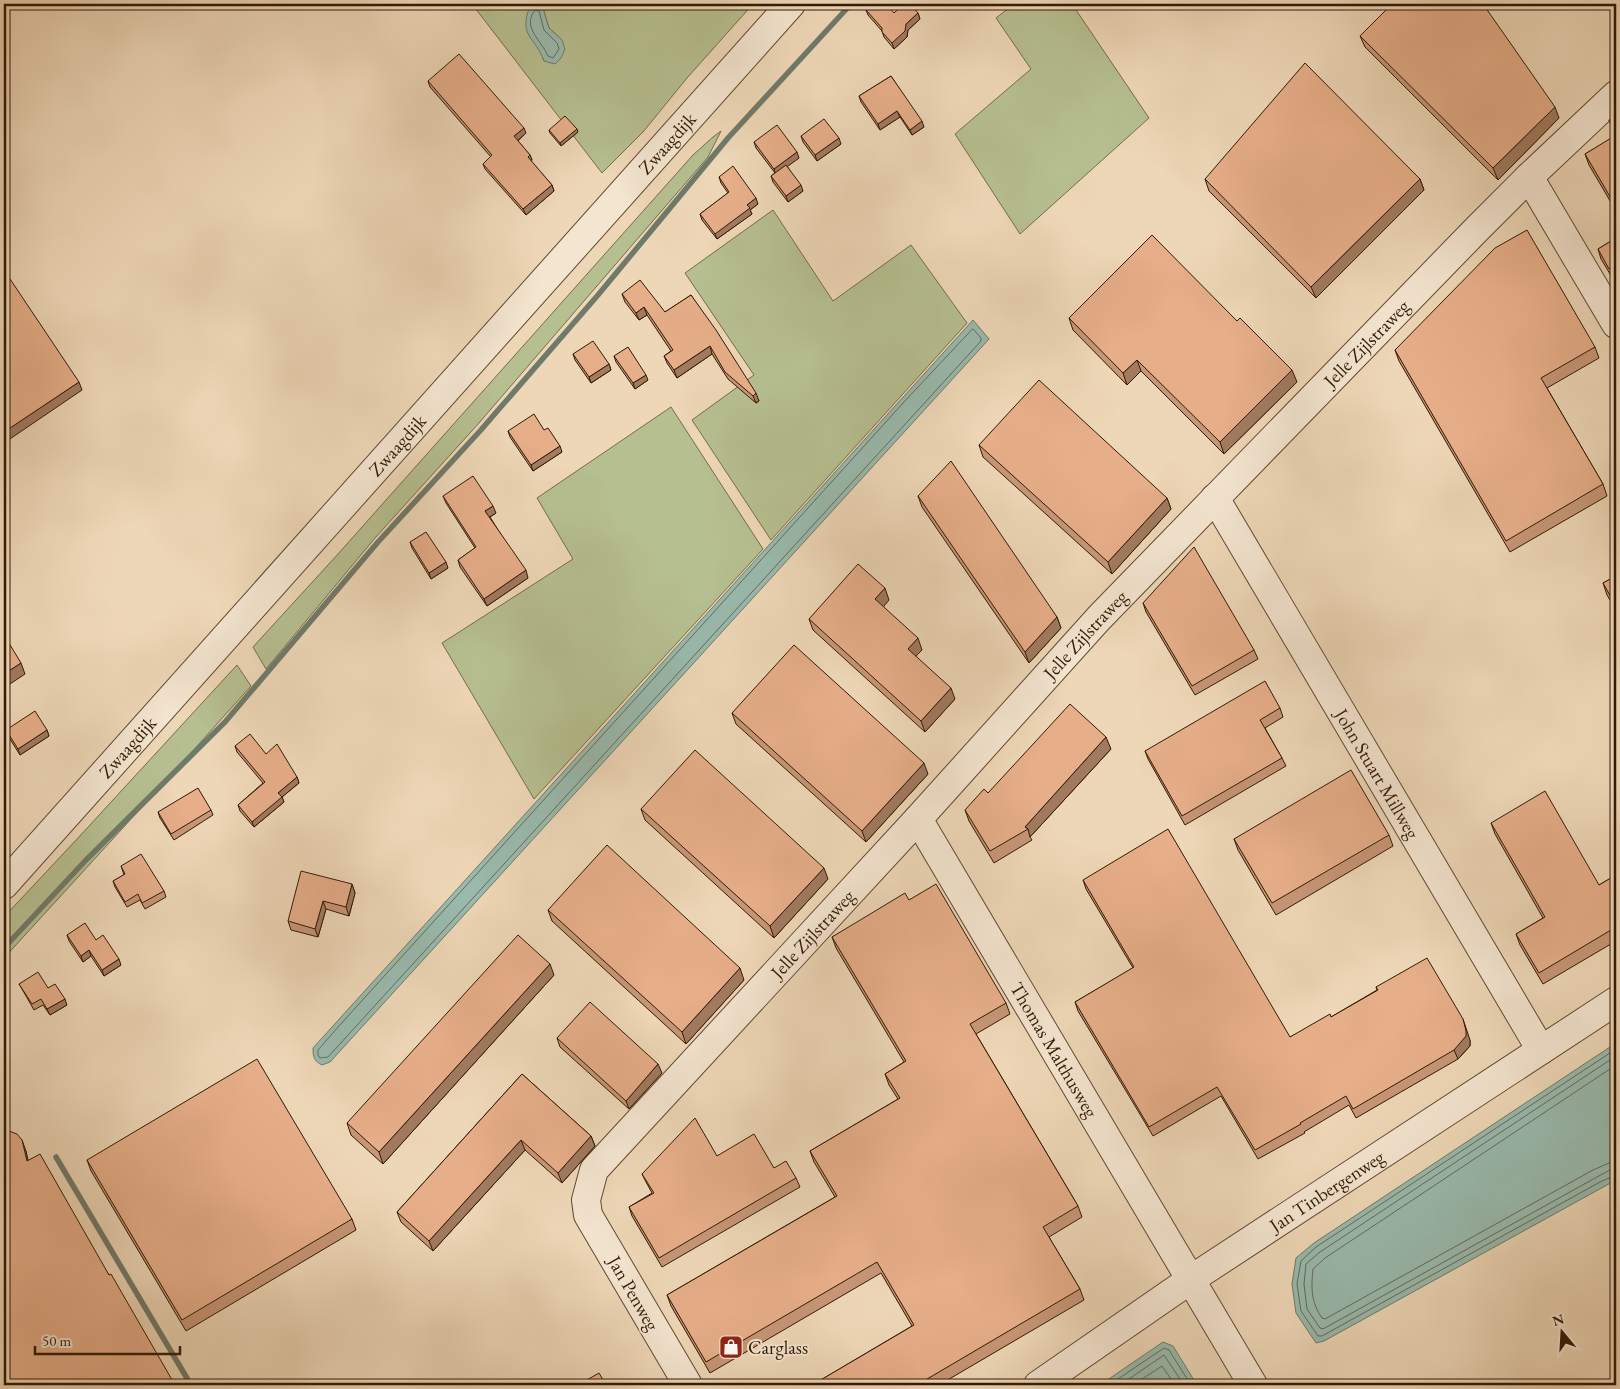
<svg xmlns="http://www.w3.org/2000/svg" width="1620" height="1389" font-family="'EB Garamond',serif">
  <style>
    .green { fill: #b6bf90; stroke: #746c4a; fill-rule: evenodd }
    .water { fill: #99baad; stroke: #707a6a }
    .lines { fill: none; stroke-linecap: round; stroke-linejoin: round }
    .shore { stroke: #666a59; stroke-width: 1 }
    .stream { stroke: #707a6a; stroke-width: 5.5 }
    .minor-casing { stroke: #614932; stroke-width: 30 }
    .minor { stroke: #f4e5d0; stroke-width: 28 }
    .wall { fill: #c69676; stroke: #321a05 }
    .shaded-wall { fill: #a17a60; stroke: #321a05 }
    .building { fill: #e6ae89; stroke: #321a05 }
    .labels { text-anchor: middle; stroke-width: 4; stroke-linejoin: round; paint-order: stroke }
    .street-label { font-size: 19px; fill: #321a05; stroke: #f4e5d0 }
    .poi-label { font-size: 19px; fill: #321a05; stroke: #f4e5d0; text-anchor: start }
  </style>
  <rect width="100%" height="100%" fill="#eed7b7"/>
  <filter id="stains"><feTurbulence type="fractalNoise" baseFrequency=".004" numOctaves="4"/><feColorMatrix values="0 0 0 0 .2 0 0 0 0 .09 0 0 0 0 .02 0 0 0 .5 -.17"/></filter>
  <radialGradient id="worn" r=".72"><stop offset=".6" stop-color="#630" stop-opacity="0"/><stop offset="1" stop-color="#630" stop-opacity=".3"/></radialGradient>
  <g class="green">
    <path d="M472,4H753L687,78L643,132L602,173ZM542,5L549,28L562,40L544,61L540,50Z"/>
    <polygon points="1014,4 1072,4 1149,118 1020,234 955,134 1031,69 996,18"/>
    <polygon points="721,131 708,157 479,423 375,538 266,669 253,647 338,554 693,155 713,137"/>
    <polygon points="773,210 833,301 911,245 967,323 771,540 692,420 754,375 685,273"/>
    <polygon points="671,407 763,549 534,799 442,643 573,559 537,498"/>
    <polygon points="237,665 251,686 164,783 4,958 4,917 78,838"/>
  </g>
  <g class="water">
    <path d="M542,5L549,28L562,40L565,49L561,58L555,64L544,61C535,36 518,37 530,6Z"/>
    <path d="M973,320L989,339L330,1062L322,1065C314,1061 313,1057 313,1048Z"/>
    <polygon points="1616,1043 1616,1180 1324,1341 1316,1343 1296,1313 1292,1284 1296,1258 1314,1243"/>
    <polygon points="1163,1342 1173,1346 1197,1385 1100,1385"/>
  </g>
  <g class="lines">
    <g class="shore">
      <path d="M535,10L539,11L544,30L557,43L559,49L553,58L548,56C542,41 521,27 535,10Z"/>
      <polygon points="973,329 981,338 981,341 328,1057 320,1058 318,1055 318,1050 339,1026 904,402"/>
      <polyline points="1616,1049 1316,1247 1301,1261 1297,1284 1301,1311 1318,1336 1322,1336 1600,1182 1616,1175"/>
      <polyline points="1616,1056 1320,1252 1306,1264 1304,1284 1307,1309 1320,1328 1323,1329 1597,1177 1610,1170 1616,1169"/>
      <path d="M1616,1065L1325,1258L1313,1269C1311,1288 1311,1302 1322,1318L1325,1319L1593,1170L1609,1163L1616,1162"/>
      <polyline points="1109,1385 1164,1348 1169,1350 1191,1385"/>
      <polyline points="1120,1385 1164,1355 1184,1385"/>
      <polyline points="1133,1385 1162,1366 1175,1385"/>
    </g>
    <g class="stream">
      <polyline points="4,948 85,861 225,722 378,542 480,431 598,295 728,138 851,4"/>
      <polyline points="56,1157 191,1385"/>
    </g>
    <g class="minor-casing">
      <g id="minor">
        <polyline points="1529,177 1616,324"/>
        <path id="s1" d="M1215,498L1541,1050"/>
        <path id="s2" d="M918,819L1253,1385"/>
        <path id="s3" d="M4,885L791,4"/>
        <path id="s4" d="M688,1385L588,1215L586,1200L594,1170L918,819L1099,618L1476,230L1529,177L1616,95"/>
        <path id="s5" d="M1038,1385L1190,1280L1616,1001"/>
      </g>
    </g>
    <use href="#minor" class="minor"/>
  </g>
  <g class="wall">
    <polygon points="866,10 894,13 918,13 920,19 908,30 907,37 894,49 884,37 882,31 868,15"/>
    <polygon points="1360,36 1559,118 1498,180 1365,47"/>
    <polygon points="891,76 924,127 912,135 900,117 880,130 861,102 859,96"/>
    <polygon points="428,81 526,133 518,141 530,155 532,160 531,161 552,185 554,191 526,215 485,169 483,164 491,157 430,87"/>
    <polygon points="1616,116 1616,211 1589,165 1585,154 1616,136 1609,120"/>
    <polygon points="549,130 578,132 561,146 550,133"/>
    <polygon points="801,136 841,144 817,161 803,142"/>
    <polygon points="754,142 799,158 787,166 803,191 788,202 773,182 771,176 775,173 756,148"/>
    <polygon points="719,177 758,204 750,210 752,214 717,239 702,220 700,214 728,193 721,183"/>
    <polygon points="1205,179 1420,179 1424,190 1316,298 1209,191"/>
    <polygon points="1616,238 1616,279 1615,277 1613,279 1601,259 1598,249"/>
    <polygon points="622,294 665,312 691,295 759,401 756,403 728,379 712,354 677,378 667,363 664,356 671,351 647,315 639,320 625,302"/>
    <polygon points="1069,318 1297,382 1224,454 1141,371 1127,385 1073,330"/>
    <polygon points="1595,347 1599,358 1547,388 1603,484 1607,496 1510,552 1399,361 1395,350"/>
    <polygon points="573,354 609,364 611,370 591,383 575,360"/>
    <polygon points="614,356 648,380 635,389 616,362"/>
    <polygon points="544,430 562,452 533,471 510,437 508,431"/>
    <polygon points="979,445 1167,498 1171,509 1112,574 983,457"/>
    <polygon points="443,496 496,513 490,517 528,578 487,606 460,567 458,560 475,548 446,503"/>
    <polygon points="918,496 1057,617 1061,628 1029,663 922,507"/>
    <polygon points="410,542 448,568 431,579 412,548"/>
    <polygon points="1616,576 1616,610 1607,595 1603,583"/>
    <polygon points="889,600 883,606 922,650 916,656 955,699 925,732 813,630 809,619"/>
    <polygon points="1143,603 1254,650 1258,659 1195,695 1146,612"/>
    <polygon points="1280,708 1283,717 1265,728 1282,758 1286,766 1185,825 1148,759 1145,751"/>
    <polygon points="732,713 928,774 866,842 736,724"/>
    <polygon points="6,730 47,730 49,736 20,755 8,736"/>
    <polygon points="235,746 266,754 297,777 299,783 282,797 284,802 254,827 240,811 238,805 263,783 237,752"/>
    <polygon points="1111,749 1030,837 1032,840 994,863 969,821 965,810 988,793"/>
    <polygon points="641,809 828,879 774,938 645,820"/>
    <polygon points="211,810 213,815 174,840 160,818 158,812"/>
    <polygon points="1491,823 1599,885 1616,875 1616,941 1543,984 1520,945 1516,934 1543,918 1495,834"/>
    <polygon points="1389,835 1393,846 1276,915 1238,850 1234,839"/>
    <polygon points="121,866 164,891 166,897 145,909 140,900 127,907 115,887 113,881 124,875"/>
    <polygon points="1083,880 1290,1037 1331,1017 1377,990 1376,987 1470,1040 1470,1046 1458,1059 1356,1118 1349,1105 1304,1132 1305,1133 1258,1159 1221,1096 1153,1136 1078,1011 1075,1002 1133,968 1086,889"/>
    <polygon points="352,884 355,893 349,916 326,909 318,937 291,930 288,921"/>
    <polygon points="909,900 1006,1003 1010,1014 976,1034 1078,1206 1082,1217 1049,1237 1080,1289 1084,1300 939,1385 821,1385 819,1381 912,1326 881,1273 710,1373 671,1306 667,1295 835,1197 814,1162 810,1151 898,1099 889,1085 885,1074 904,1062 836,948 832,937"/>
    <polygon points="548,910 744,980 686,1044 552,921"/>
    <polygon points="67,935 96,940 121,965 104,976 91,956 83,962 69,941"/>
    <polygon points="554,975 383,1164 351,1135 347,1123"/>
    <polygon points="19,984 48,988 67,1005 50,1015 43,1005 34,1010 22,989"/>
    <polygon points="557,1038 662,1073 629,1109 560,1047"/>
    <polygon points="522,1074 591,1136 595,1146 562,1183 525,1150 433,1251 401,1222 397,1212"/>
    <polygon points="4,1132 26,1151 28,1161 109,1275 4,1385"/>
    <polygon points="717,1156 774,1168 796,1178 800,1187 662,1267 632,1216 629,1207 652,1193 646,1182 642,1174"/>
    <polygon points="87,1160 352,1219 356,1230 186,1331 91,1171"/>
  </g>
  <g class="shaded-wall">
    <polygon points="979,4 988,4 980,8"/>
    <polygon points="918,13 920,19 908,30 907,37 894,49 892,43 906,24"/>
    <polygon points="1555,107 1559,118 1498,180 1493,168"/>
    <polygon points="897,111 900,117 880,130 878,124"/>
    <polygon points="922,121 924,127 912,135 910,130"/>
    <polygon points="524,128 526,133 516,142 514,136"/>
    <polygon points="577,129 578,132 561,146 560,143"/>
    <polygon points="839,138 841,144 817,161 815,155"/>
    <polygon points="797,152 799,158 776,175 774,169"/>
    <polygon points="530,155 532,160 530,163 528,157"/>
    <polygon points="1420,179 1424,190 1316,298 1311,287"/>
    <polygon points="552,185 554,191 526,215 523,209"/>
    <polygon points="801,185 803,191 788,202 786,196"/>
    <polygon points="756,198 758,204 750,210 752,214 717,239 715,234 747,205"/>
    <polygon points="644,307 647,315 639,320 636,313"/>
    <polygon points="710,346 712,354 677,378 674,370"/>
    <polygon points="1137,360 1141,371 1127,385 1123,373"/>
    <polygon points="609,364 611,370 591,383 589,377"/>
    <polygon points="1292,370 1297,382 1224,454 1220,442"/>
    <polygon points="646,375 648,380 635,389 633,383"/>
    <polygon points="79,382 82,390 4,443 4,432"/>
    <polygon points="756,393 759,401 756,403 753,396"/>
    <polygon points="560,446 562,452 533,471 531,465"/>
    <polygon points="1167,498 1171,509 1112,574 1108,562"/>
    <polygon points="493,506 496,513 488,518 485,511"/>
    <polygon points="446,562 448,568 431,579 429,573"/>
    <polygon points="526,570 528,578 487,606 484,599"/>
    <polygon points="885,588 889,600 880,611 875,599"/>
    <polygon points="1057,617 1061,628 1029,663 1025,652"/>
    <polygon points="918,638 922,650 912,660 908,649"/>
    <polygon points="21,663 25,674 4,688 4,674"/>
    <polygon points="951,688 955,699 925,732 921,721"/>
    <polygon points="47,730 49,736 20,755 18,749"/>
    <polygon points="1106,737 1111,749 1030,837 1028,829 1025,827"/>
    <polygon points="924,763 928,774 866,842 862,831"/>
    <polygon points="297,777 299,783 282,797 284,802 254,827 252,822 278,793"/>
    <polygon points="824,868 828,879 774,938 770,926"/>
    <polygon points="352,884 355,893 349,916 346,907"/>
    <polygon points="323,901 326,909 318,937 315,929"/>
    <polygon points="89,950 91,956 83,962 81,956"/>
    <polygon points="119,959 121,965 104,976 102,970"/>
    <polygon points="550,964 554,975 383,1164 379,1152"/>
    <polygon points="740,968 744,980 686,1044 682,1032"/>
    <polygon points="65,999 67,1005 50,1015 47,1009"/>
    <polygon points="1463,1019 1470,1040 1470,1046 1458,1059 1454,1050"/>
    <polygon points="658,1064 662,1073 629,1109 626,1101"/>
    <polygon points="591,1136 595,1146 562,1183 558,1173"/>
    <polygon points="22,1140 26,1151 31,1173 27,1161"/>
    <polygon points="521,1140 525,1150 433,1251 429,1241"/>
  </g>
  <g class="building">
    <polygon points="873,4 886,4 894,13 904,4 910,4 918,13 906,24 905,31 892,43 882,32 882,28 866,10"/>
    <polygon points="1392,4 1483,4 1555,107 1493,168 1360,36"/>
    <polygon points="459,54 524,128 514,136 530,155 528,157 552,185 523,209 483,164 492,155 428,81"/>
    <polygon points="1305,63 1420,179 1311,287 1205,179"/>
    <polygon points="891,76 922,121 910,130 897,111 878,124 859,96"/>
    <polygon points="565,116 577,129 560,143 549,130"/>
    <polygon points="1616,116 1616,133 1609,120"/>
    <polygon points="824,119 839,138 815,155 801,136"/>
    <polygon points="777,125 797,152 774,169 754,142"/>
    <polygon points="1616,135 1616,198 1612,200 1585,154"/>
    <polygon points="786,165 801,185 786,196 771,176"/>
    <polygon points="733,166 756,198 747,205 750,208 715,234 700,214 729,192 719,177"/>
    <polygon points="1527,230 1595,347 1541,378 1603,484 1506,541 1395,350 1495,248"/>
    <polygon points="1152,235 1237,321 1240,318 1292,370 1220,442 1137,360 1123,373 1069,318"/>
    <polygon points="1616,238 1616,275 1612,267 1609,269 1598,249"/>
    <polygon points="4,270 79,382 4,432"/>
    <polygon points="640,280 665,312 691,295 716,330 756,393 753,396 725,372 710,346 674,370 664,356 673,350 644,307 636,313 622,294"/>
    <polygon points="593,341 609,364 589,377 573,354"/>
    <polygon points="628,347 646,375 633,383 614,356"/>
    <polygon points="1039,380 1167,498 1108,562 979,445"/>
    <polygon points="534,414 544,430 548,428 560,446 531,465 508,431"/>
    <polygon points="951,461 1057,617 1025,652 918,496"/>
    <polygon points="473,476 493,506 485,511 526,570 484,599 458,560 476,547 443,496"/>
    <polygon points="426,532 446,562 429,573 410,542"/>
    <polygon points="1194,547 1254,650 1192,686 1143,603"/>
    <polygon points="858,564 885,588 875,599 918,638 908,649 951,688 921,721 809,619"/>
    <polygon points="1616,576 1616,606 1603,583"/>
    <polygon points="4,635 21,663 4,674"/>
    <polygon points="794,645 924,763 862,831 732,713"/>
    <polygon points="1265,681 1280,708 1260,720 1282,758 1182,816 1145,751"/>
    <polygon points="1070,704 1106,737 1025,827 1028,829 990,851 965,810 984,789 988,793"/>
    <polygon points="35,711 47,730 18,749 6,730"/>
    <polygon points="250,734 266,754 277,744 297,777 278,793 282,797 252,822 238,805 265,782 235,746"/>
    <polygon points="695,750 824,868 770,926 641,809"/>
    <polygon points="1351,770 1389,835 1272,903 1234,839"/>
    <polygon points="198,788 211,810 171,834 158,812"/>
    <polygon points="1545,791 1599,885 1616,875 1616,927 1539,973 1516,934 1545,917 1491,823"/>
    <polygon points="1168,829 1290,1037 1330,1014 1331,1017 1378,990 1376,987 1427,958 1463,1019 1466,1031 1466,1036 1454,1050 1353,1109 1346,1096 1300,1123 1301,1124 1255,1150 1217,1087 1149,1127 1075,1002 1134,967 1083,880"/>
    <polygon points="607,845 740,968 682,1032 548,910"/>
    <polygon points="141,854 164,891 142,903 138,894 125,902 113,881 125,874 121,866"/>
    <polygon points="301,871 352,884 346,907 323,901 315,929 288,921"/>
    <polygon points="936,884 1006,1003 970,1024 1078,1206 1043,1227 1080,1289 922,1382 923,1385 822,1385 819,1381 914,1325 877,1262 706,1362 667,1295 837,1196 810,1151 900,1098 885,1074 906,1061 832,937 905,893 909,900"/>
    <polygon points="85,923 96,940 103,935 119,959 102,970 89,950 81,956 67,935"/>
    <polygon points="518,935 550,964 379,1152 347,1123"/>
    <polygon points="38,972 48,988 55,984 65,999 47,1009 41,999 32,1004 19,984"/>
    <polygon points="590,1002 658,1064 626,1101 557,1038"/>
    <polygon points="257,1059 352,1219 182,1320 87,1160"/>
    <polygon points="522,1074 591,1136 558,1173 521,1140 429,1241 397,1212"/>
    <polygon points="695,1118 717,1156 754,1134 774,1168 786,1161 796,1178 659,1258 629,1207 654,1193 642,1174"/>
    <polygon points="9,1131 17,1134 22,1140 27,1161 40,1154 109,1275 111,1274 175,1385 4,1385 4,1175 8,1173 4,1169 4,1132"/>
    <polygon points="599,1373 606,1385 578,1385"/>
  </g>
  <defs>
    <g id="shop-square" transform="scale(1.25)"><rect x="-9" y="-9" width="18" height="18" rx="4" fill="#8f2418" stroke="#f4e5d0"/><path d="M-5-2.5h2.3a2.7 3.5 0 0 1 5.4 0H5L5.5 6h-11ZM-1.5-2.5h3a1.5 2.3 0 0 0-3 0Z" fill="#fff"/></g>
  </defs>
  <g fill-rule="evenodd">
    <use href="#shop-square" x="731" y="1347"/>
  </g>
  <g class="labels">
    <g class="street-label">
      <text dy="7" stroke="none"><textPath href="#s3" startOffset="995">Zwaagdijk</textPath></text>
      <text dy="7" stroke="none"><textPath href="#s4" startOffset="1375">Jelle Zijlstraweg</textPath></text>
      <text dy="7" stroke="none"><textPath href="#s3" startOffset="590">Zwaagdijk</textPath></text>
      <text dy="7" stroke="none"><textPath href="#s4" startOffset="970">Jelle Zijlstraweg</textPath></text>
      <text dy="7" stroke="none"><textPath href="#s3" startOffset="185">Zwaagdijk</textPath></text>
      <text dy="7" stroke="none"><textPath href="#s1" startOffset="320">John Stuart Millweg</textPath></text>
      <text dy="7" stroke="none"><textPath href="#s4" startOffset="565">Jelle Zijlstraweg</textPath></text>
      <text dy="7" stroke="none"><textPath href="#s2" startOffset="268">Thomas Malthusweg</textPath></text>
      <text dy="7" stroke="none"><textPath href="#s5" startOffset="348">Jan Tinbergenweg</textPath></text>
      <text transform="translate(634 1293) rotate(60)" y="7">Jan Penweg</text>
    </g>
    <g class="poi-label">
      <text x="748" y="1354">Carglass</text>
    </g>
  </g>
  <rect width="1620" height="1389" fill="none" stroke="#eed7b7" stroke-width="20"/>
  <rect x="5" y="5" width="1610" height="1379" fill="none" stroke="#321a05" stroke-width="2.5"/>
  <rect x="10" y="10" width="1600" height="1369" fill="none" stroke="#321a05"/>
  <g transform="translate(1562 1332) rotate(342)" stroke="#f4e5d0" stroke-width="4" paint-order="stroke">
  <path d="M0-4L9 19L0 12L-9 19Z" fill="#321a05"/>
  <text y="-8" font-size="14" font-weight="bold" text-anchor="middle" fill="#321a05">N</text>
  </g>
  <path d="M35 1346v8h145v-8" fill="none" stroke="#321a05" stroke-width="2.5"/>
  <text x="42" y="1346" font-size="15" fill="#321a05" stroke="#f4e5d0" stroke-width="4" paint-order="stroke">50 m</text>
  <rect width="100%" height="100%" filter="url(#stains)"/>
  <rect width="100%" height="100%" fill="url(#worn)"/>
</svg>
